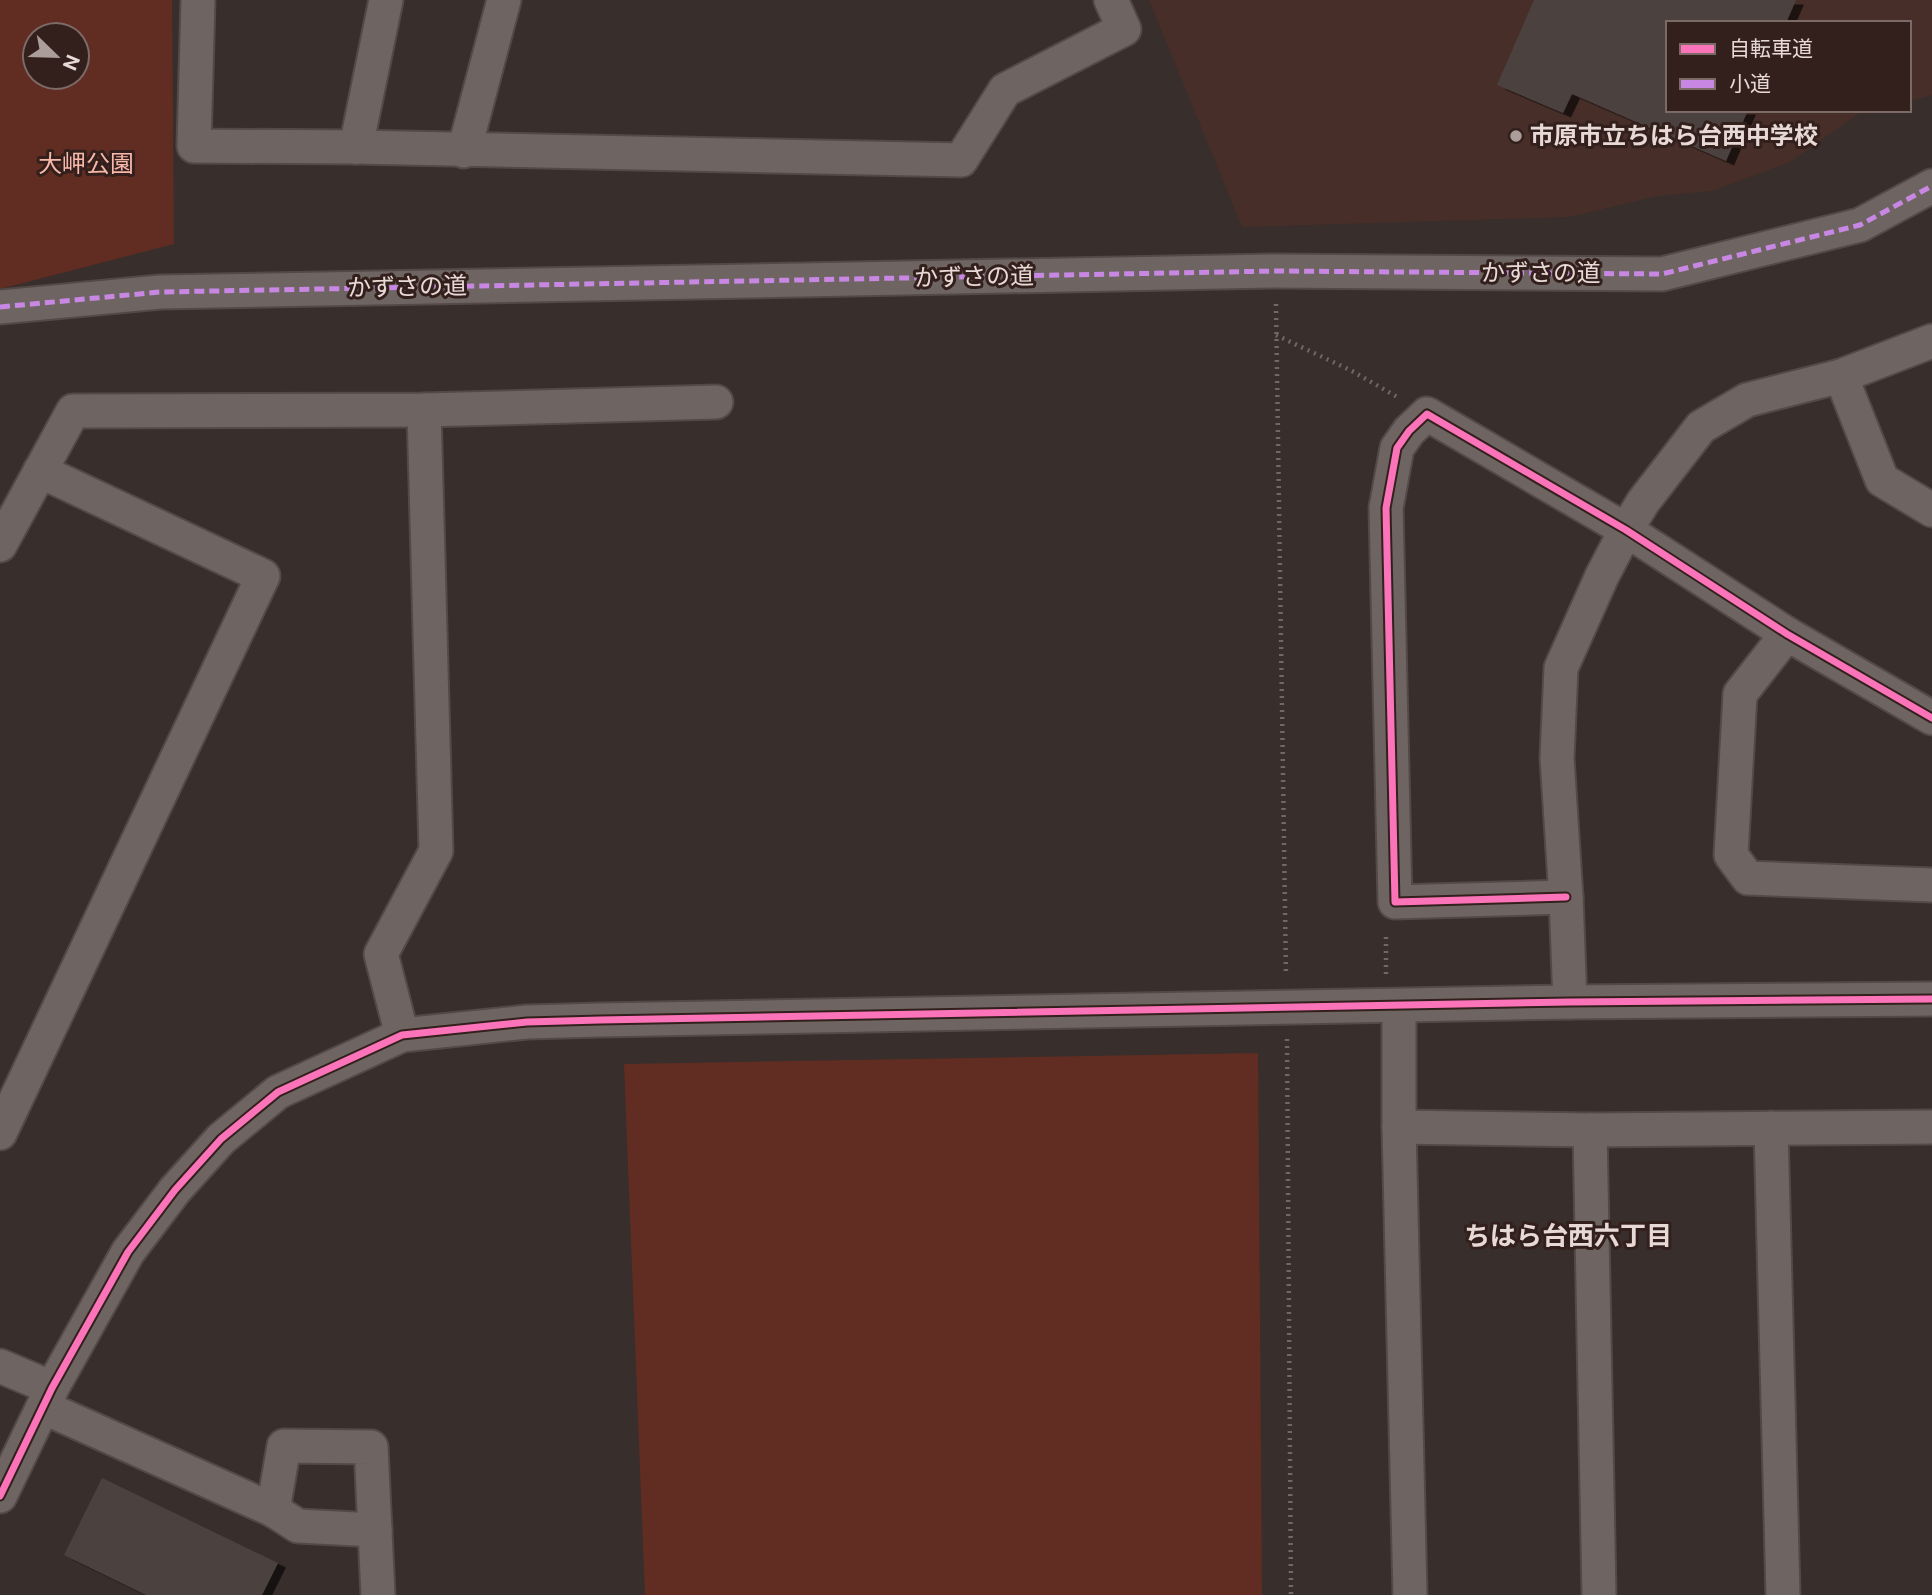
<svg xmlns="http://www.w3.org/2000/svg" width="1932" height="1595" font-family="'Public Sans','Noto Sans JP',sans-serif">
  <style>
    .built { fill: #472e28 }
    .green { fill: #612d22; fill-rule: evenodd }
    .building { fill: #4b4240; filter: url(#shadow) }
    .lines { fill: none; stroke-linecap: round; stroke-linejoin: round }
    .minor-casing { stroke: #534947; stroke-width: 37 }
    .path { stroke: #706866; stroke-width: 4.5; stroke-dasharray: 2 5; stroke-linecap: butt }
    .minor { stroke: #6e6562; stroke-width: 33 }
    .quiet { stroke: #c787e3; stroke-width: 5; stroke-dasharray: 10 5; stroke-linecap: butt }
    .cycleway-casing { stroke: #33201c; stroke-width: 11 }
    .cycleway { stroke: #fb73b8; stroke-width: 7 }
    .poi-dot { fill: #aa9d9a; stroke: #33201c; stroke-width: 2.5 }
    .labels { text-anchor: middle; stroke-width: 6; stroke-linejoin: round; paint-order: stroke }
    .poi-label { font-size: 24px; font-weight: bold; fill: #e7d9d6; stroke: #33201c; text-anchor: start }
    .park-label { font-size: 24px; fill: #f7b7a9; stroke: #33201c }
    .street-label { font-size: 24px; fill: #e7d9d6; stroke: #33201c }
    .neighbourhood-label { font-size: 26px; font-weight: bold; fill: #e7d9d6; stroke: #33201c }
  </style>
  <defs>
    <filter id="shadow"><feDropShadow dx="8" dy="4.5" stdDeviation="0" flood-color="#0009"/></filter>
  </defs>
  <rect width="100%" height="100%" fill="#382e2b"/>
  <polygon class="built" points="1149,0 1932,0 1932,95 1909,101 1909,23 1668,23 1668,110 1864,110 1790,162 1712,191 1657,196 1570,217 1242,227"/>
  <g class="green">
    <path d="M0,0H172L174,244L0,289ZM35,35H77V77H35Z"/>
    <polygon points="1258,1053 1262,1595 645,1595 624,1064"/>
  </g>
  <g class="building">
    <polygon points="1534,0 1796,0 1786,23 1668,23 1668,110 1748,110 1726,161 1572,94 1563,113 1497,85"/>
    <polygon points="102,1478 278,1563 262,1595 146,1595 64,1555"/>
  </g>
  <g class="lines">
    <g class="minor-casing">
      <g id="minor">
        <polyline points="198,0 194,146 356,147 961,160 1005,90 1124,29 1111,0"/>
        <polyline points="356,147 386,0"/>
        <polyline points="464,151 504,0"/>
        <polyline points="0,307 160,292 1276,271 1662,274 1860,225 1932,186"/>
        <polyline points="1841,376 1882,480 1932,510"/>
        <polyline points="0,545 73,411 424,410 716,402"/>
        <polyline points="1787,634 1740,694 1731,855 1748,878 1932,885"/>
        <polyline points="1566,897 1395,902 1386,508 1397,448 1409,431 1427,414 1626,530 1787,634 1932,718"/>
        <polyline points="1570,1002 1566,897 1557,758 1561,668 1602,576 1626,530 1643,502 1701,427 1747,400 1841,376 1932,341"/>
        <polyline points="1399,1006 1399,1127 1410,1595"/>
        <polyline points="402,1035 381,954 436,851 424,410"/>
        <polyline points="1399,1127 1590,1130 1932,1127"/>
        <polyline points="1771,1128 1783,1595"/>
        <polyline points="1590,1130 1599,1595"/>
        <polyline points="0,1133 263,576 40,471"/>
        <polyline points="0,1366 52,1388"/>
        <polyline points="43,1407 273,1510 298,1526 375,1530"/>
        <polyline points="0,1496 52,1388 128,1252 175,1190 221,1139 278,1092 402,1035 527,1022 600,1020 1570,1002 1932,999"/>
        <polyline points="273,1510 284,1446 371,1447 378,1595"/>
      </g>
    </g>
    <g class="path">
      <polyline points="1276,304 1286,975"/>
      <polyline points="1276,335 1352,371 1399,398"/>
      <polyline points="1386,974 1386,934"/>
      <polyline points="1287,1039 1291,1595"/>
    </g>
    <use href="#minor" class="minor"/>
    <polyline class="quiet" points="0,307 160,292 1276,271 1662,274 1860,225 1932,186"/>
    <g class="cycleway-casing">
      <g id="cycleway">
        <polyline points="1566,897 1395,902 1386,508 1397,448 1409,431 1427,414 1626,530 1787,634 1932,718"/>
        <polyline points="0,1496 52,1388 128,1252 175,1190 221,1139 278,1092 402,1035 527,1022 600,1020 1570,1002 1932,999"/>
      </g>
    </g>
    <use href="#cycleway" class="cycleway"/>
  </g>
  <circle class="poi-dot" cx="1516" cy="136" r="7"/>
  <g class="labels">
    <g class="poi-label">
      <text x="1530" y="144">市原市立ちはら台西中学校</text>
    </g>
    <g class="park-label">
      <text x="86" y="172">大岬公園</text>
    </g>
    <g class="street-label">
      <text x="1541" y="281">かずさの道</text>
      <text transform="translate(974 277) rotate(-1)" y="8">かずさの道</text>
      <text transform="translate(407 287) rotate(-1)" y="8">かずさの道</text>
    </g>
    <g class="neighbourhood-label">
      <text x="1568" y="1245">ちはら台西六丁目</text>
    </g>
  </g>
  <rect x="1666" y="21" width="245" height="91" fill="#33201c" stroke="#7b6a66" stroke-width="2"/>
  <rect x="1680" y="44" width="35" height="10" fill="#fb73b8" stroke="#7b6a66" stroke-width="2"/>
  <text x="1729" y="56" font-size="21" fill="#e7d9d6">自転車道</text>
  <rect x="1680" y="79" width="35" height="10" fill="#c787e3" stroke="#7b6a66" stroke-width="2"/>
  <text x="1729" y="91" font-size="21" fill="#e7d9d6">小道</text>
  <g transform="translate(56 56) rotate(113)"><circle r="33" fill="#33201c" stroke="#7b6a66" stroke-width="2"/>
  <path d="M0-5L12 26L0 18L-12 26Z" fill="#aa9d9a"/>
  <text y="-10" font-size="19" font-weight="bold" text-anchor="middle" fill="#e7d9d6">N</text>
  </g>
</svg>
